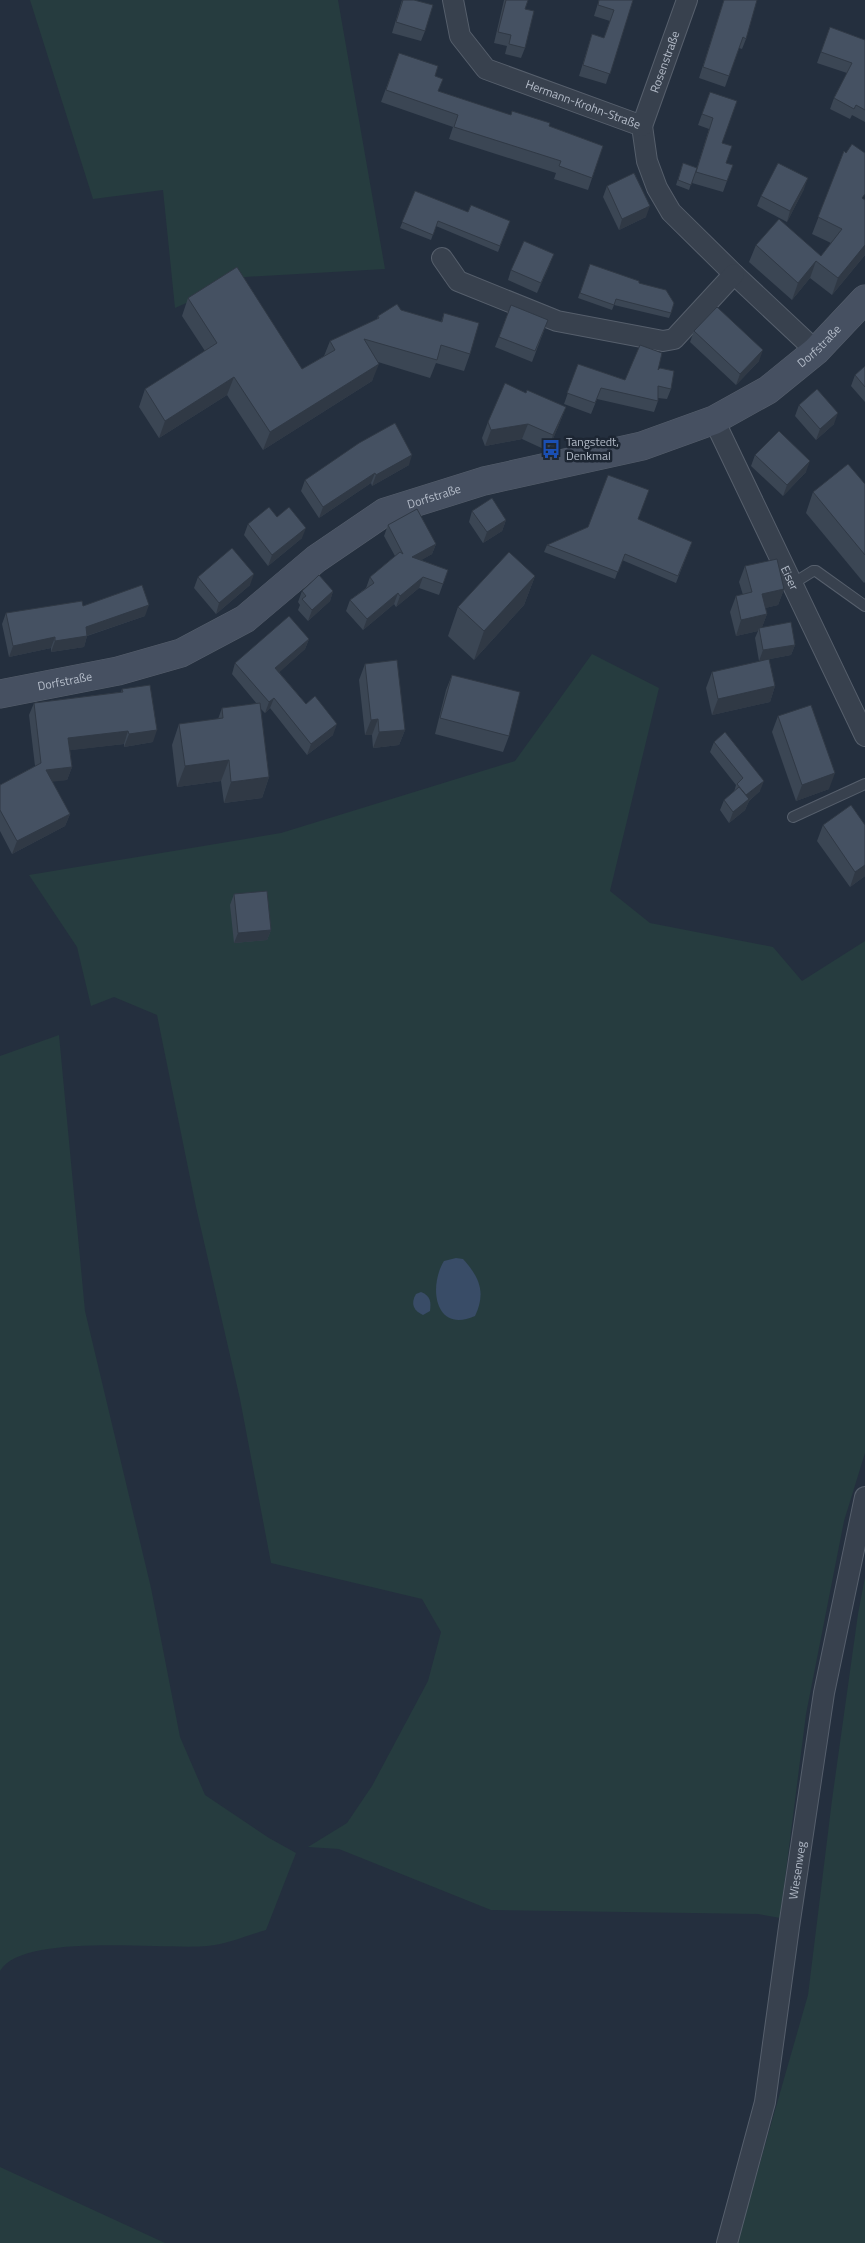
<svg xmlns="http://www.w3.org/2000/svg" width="865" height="2243" font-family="'Titillium Web',sans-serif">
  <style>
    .green { fill: #263c3f }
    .water { fill: #394c67 }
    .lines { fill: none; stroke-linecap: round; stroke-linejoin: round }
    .service-casing { stroke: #565f6c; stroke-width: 12 }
    .minor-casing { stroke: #565f6c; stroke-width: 22 }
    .secondary-casing { stroke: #565f6c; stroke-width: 29 }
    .service { stroke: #38414e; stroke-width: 10 }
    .minor { stroke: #38414e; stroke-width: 20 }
    .secondary { stroke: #465061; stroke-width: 28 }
    .wall { fill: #3b4654 }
    .shaded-wall { fill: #303945 }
    .building { fill: #455162; stroke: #303945 }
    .labels { text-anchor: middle; stroke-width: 5; stroke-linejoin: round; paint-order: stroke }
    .street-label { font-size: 12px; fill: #b4bcc9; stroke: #1d2633 }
    .poi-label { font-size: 12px; fill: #b4bcc9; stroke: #1d2633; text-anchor: start }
  </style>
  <rect width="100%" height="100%" fill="#242f3e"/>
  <g class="green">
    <polygon points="30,0 338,0 385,269 245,277 175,308 163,190 93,199"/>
    <polygon points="592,654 659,688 610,891 650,923 773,947 802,981 865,941 865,1453 844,1521 806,1714 780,1918 758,1914 491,1910 339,1849 308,1847 347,1823 372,1786 428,1681 441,1632 422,1599 271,1563 240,1399 196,1207 157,1015 114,997 91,1006 77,947 29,875 281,833 515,761"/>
    <path d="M59,1035L85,1311L151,1588L180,1737L205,1795L269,1838L296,1853L266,1930C248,1935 226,1945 207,1946C165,1950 22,1932 0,1971V1056Z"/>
    <polygon points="865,1577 865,2243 737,2243 808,1995 832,1800 858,1614"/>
    <polygon points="0,2167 165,2243 0,2243"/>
  </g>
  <g class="water">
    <path d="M456,1258L463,1259C480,1278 486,1293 475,1316C435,1334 428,1287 444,1261Z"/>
    <path d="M421,1292C431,1296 431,1302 430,1311L423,1315C414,1311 410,1304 416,1294Z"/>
  </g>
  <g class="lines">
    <g class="service-casing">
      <g id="service">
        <polyline points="792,584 813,571 816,571 865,606"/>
        <polyline points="793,817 865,784"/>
      </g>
    </g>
    <g class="minor-casing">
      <g id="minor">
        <path id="s1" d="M453,0L460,36L486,69L642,126L647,161L657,188L671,212L734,274L816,351"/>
        <path id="s2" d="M642,126L687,0"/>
        <polyline points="442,258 458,281 557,321 663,341 674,339 734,274"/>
        <path id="s3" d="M714,420L865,736"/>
        <path id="s4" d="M727,2243L765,2102L789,1927L824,1693L865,1497"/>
      </g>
    </g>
    <g class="secondary-casing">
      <g id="secondary">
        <path id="s5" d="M0,694L118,671L181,653L245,619L316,559L385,512L484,481L642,446L714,420L768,390L816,351L865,299"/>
      </g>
    </g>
    <use href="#service" class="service"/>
    <use href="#minor" class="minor"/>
    <use href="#secondary" class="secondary"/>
  </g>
  <g class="wall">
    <polygon points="402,0 425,31 421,41 392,33"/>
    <polygon points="504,0 528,0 525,9 525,48 521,58 505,54 507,46 494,43"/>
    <polygon points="599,0 633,0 606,84 579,76 592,34 604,38 610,21 594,16"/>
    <polygon points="724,0 746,39 742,49 739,48 725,87 699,78"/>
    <polygon points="830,27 865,40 865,122 852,115 850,119 830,109 834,98 847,73 817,63"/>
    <polygon points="399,53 435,76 438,91 511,115 549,126 603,146 588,190 554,179 556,173 449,139 453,127 381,102"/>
    <polygon points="710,92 726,163 727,181 723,192 692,183 696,169 689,190 676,185 683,163 697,168 709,129 698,125"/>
    <polygon points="844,151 865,255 832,295 810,278 792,300 749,262 756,245 821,256 831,243 812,234"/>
    <polygon points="607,186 646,217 619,230 603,197"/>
    <polygon points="804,189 787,222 757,206 761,196"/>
    <polygon points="415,191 468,212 510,221 498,252 436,226 431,240 400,228"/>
    <polygon points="550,264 537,293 508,280 511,270"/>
    <polygon points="590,264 639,283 671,313 669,318 614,305 612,310 578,298"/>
    <polygon points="188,298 302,369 324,356 330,341 377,319 378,316 401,310 441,322 444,313 470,354 464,371 436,363 430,378 378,362 372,381 263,450 227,395 159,438 139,407 145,389 205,351 182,316"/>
    <polygon points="511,305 548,320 532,362 495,347"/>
    <polygon points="694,331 759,361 736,385 690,342"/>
    <polygon points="578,364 625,380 658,370 671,389 667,399 658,398 658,401 654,412 597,399 591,414 564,404"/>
    <polygon points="865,366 865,402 851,386 855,375"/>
    <polygon points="526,393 566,407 560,422 548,451 522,439 485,446 482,438 488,422"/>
    <polygon points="799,405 834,424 816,440 795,416"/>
    <polygon points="755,455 806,472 783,496 751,466"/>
    <polygon points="409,465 372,486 371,483 319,518 301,491 305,480"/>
    <polygon points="865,484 865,582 864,583 806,513 813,492"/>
    <polygon points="472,511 506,520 502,531 483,543 469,522"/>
    <polygon points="277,517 302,538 268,566 244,535 248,524"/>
    <polygon points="638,519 692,542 676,583 622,560 615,579 544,552 547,545 588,527"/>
    <polygon points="388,525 436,544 432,554 421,560 448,570 439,595 419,588 396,607 394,604 363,630 346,611 350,600 366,588 370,577 395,556 384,536"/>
    <polygon points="745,566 784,589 778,605 765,608 767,614 762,627 795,645 791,655 759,661 755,638 758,631 736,636 730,612 736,596 743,595 739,582"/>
    <polygon points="535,576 524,605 474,660 448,636 458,607"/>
    <polygon points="198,577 250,585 216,614 194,588"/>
    <polygon points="302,591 333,591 330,601 308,621 298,610 300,605 298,602"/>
    <polygon points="6,613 145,616 87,636 84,647 51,652 51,648 9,657 2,624"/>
    <polygon points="309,639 305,649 279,672 306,704 333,735 307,755 270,708 265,713 260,708 269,777 262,798 224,803 221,781 177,787 172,745 179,724 218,719 222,708 257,704 232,674 235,663"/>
    <polygon points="365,664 405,730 399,745 373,748 372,735 365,735 359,680"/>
    <polygon points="712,672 775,686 770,702 712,715 706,688"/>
    <polygon points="452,675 509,736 503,752 435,734 446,690"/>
    <polygon points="122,689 153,742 124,747 124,744 70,750 72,767 67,780 52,781 70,814 65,826 12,854 0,831 0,785 35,766 29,715 34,703 121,692"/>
    <polygon points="778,716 829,789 796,801 772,732"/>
    <polygon points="714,742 760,791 749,801 745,810 729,823 720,810 724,800 734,792 736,785 710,752"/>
    <polygon points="823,825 865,876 850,887 817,841"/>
    <polygon points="234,894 271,930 267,940 234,943 230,905"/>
  </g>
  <g class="shaded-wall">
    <polygon points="808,178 804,189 787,222 790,211"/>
    <polygon points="650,206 646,217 619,230 622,219"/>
    <polygon points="865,245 865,255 832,295 838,278"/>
    <polygon points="554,254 550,264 537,293 541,283"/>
    <polygon points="816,261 810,278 792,300 798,283"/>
    <polygon points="763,350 759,361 736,385 740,374"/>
    <polygon points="379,364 372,381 263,450 270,432"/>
    <polygon points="234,377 227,395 159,438 165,421"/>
    <polygon points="566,407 560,422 548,451 553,435"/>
    <polygon points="838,413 834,424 816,440 820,429"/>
    <polygon points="528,424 522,439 485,446 491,430"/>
    <polygon points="412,455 409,465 372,486 376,475"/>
    <polygon points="810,461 806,472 783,496 787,485"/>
    <polygon points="375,473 371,483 319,518 323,507"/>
    <polygon points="506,520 502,531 483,543 487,532"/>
    <polygon points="306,528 302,538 268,566 272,555"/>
    <polygon points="436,544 432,554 408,568 412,557"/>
    <polygon points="254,574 250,585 216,614 219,603"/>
    <polygon points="535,576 524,605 474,660 484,631"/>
    <polygon points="423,577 419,588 396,607 400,596"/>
    <polygon points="784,589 778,605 756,610 762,594"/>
    <polygon points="333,591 330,601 308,621 312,610"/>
    <polygon points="398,593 394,604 363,630 367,619"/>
    <polygon points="149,605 145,616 86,636 87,636 84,647 51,652 55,641 86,627"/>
    <polygon points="767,614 761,630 759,628 758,631 736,636 741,620"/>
    <polygon points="55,637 51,648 9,657 13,646"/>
    <polygon points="309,639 305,649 272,679 275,668"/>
    <polygon points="795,645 791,655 759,661 763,650"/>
    <polygon points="775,686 770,702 712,715 718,699"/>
    <polygon points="274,698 270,708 265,713 269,702"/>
    <polygon points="378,719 372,735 365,735 371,720"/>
    <polygon points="337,724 333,735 307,755 311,744"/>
    <polygon points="157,730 153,742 124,747 129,734"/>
    <polygon points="405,730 399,745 373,748 379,732"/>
    <polygon points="128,731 124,744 64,751 68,738"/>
    <polygon points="229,760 221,781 177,787 185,766"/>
    <polygon points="72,767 67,780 42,783 46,770"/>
    <polygon points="835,773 829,789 796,801 802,785"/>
    <polygon points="269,777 262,798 224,803 231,782"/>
    <polygon points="764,781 760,791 749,801 745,810 729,823 733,812 746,795"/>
    <polygon points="70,814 65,826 12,854 17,841"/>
    <polygon points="865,865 865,876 850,887 855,872"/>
    <polygon points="271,930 267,940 234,943 238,933"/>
  </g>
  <g class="building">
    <polygon points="403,0 414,0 433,5 425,31 396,22"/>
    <polygon points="506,0 528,0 525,9 534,11 525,48 509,44 511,35 498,32"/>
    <polygon points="599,0 633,0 610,74 583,65 592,34 604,38 614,10 598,5"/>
    <polygon points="724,0 757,0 746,39 743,37 729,76 703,67"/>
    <polygon points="830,27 865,40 865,110 856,105 854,109 834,98 852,63 821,52"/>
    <polygon points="399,53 438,66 435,76 443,79 438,91 511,115 512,111 550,123 549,126 603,146 592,178 559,166 561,161 454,127 458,115 386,90"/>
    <polygon points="710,92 737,101 722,143 732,146 726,163 733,165 727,181 696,172 713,118 702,114"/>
    <polygon points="852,144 865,153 865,194 862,198 865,200 865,245 838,278 816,261 798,283 756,245 779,219 821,256 842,229 818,217 844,151 846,153"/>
    <polygon points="683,163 697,168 691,185 678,180"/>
    <polygon points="778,163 808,178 790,211 761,196"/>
    <polygon points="634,173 650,206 622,219 607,186"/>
    <polygon points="415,191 468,212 471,205 510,221 500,246 438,221 433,235 402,222"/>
    <polygon points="524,241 554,254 541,283 511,270"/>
    <polygon points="590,264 639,281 639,283 666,290 674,303 671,313 616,299 614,305 580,293"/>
    <polygon points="237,267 302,369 335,350 330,341 379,318 378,316 397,304 401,310 442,322 444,313 479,323 470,354 441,345 437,360 364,339 379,364 270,432 234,377 165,421 145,389 217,343 188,298"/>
    <polygon points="511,305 548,320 535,351 499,337"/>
    <polygon points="717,307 763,350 740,374 694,331"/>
    <polygon points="640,345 662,353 658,370 660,368 674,371 671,389 658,386 658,401 601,388 595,403 567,393 578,364 625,380"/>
    <polygon points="865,366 865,387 855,375"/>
    <polygon points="505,383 526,393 527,390 566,407 553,435 528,424 491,430 488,422"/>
    <polygon points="817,389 838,413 820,429 799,405"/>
    <polygon points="395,423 412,455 376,475 375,473 323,507 305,480 359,443"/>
    <polygon points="779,431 810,461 787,485 755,455"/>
    <polygon points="848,464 865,484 865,555 813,492"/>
    <polygon points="608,475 649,490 638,519 692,542 678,576 625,554 618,572 547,545 588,527"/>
    <polygon points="492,498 506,520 487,532 472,511"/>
    <polygon points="269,507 277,517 289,507 306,528 272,555 248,524"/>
    <polygon points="417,509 436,544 412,557 448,570 443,584 423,577 400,596 398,593 367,619 350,600 374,583 370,577 400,552 403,554 388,525"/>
    <polygon points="232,548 254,574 219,603 198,577"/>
    <polygon points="509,552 535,576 484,631 458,607"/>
    <polygon points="777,559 784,589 762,594 767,614 741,620 736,596 752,592 745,566"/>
    <polygon points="319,575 333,591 312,610 302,599 306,596 302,591"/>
    <polygon points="142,585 149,605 86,627 87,636 55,641 55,637 13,646 6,613 82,601 83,606"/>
    <polygon points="289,616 309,639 275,668 306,704 315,696 337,724 311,744 274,698 269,702 235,663"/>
    <polygon points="791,622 795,645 763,650 759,628"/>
    <polygon points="769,659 775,686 718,699 712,672"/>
    <polygon points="397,660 405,730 379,732 378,719 371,720 365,664"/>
    <polygon points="452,675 520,692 509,736 440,718"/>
    <polygon points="150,685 157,730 129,734 128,731 68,738 72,767 46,770 70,814 17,841 0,810 0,785 41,763 34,703 123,692 122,689"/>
    <polygon points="260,703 269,777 231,782 229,760 185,766 179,724 223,718 222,708"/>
    <polygon points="811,705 835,773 802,785 778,716"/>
    <polygon points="725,732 764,781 746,795 737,784 743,778 714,742"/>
    <polygon points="739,787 749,799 733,812 724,800"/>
    <polygon points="851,805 865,825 865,865 855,872 823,825"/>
    <polygon points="267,891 271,930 238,933 234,894"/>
  </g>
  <defs>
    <g id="bus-bare" transform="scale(1.5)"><path d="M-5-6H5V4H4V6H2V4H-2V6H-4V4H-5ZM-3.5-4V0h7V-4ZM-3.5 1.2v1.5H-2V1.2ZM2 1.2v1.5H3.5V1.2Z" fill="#1a4fb4" stroke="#1d2633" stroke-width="2.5" paint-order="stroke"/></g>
  </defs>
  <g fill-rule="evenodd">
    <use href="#bus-bare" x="551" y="449"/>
  </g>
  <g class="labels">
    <g class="street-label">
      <text dy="4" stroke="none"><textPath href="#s2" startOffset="68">Rosenstraße</textPath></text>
      <text dy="4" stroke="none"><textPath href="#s1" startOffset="182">Hermann-Krohn-Straße</textPath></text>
      <text dy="4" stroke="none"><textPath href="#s5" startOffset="906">Dorfstraße</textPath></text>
      <text dy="4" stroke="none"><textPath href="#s5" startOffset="486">Dorfstraße</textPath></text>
      <text dy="4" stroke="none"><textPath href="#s3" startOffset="175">Eiser</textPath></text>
      <text dy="4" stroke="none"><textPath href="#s5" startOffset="66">Dorfstraße</textPath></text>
      <text dy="4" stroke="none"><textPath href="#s4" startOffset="380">Wiesenweg</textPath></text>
    </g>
    <g class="poi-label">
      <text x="566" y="446">Tangstedt,<tspan x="566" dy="14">Denkmal</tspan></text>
    </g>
  </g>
</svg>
